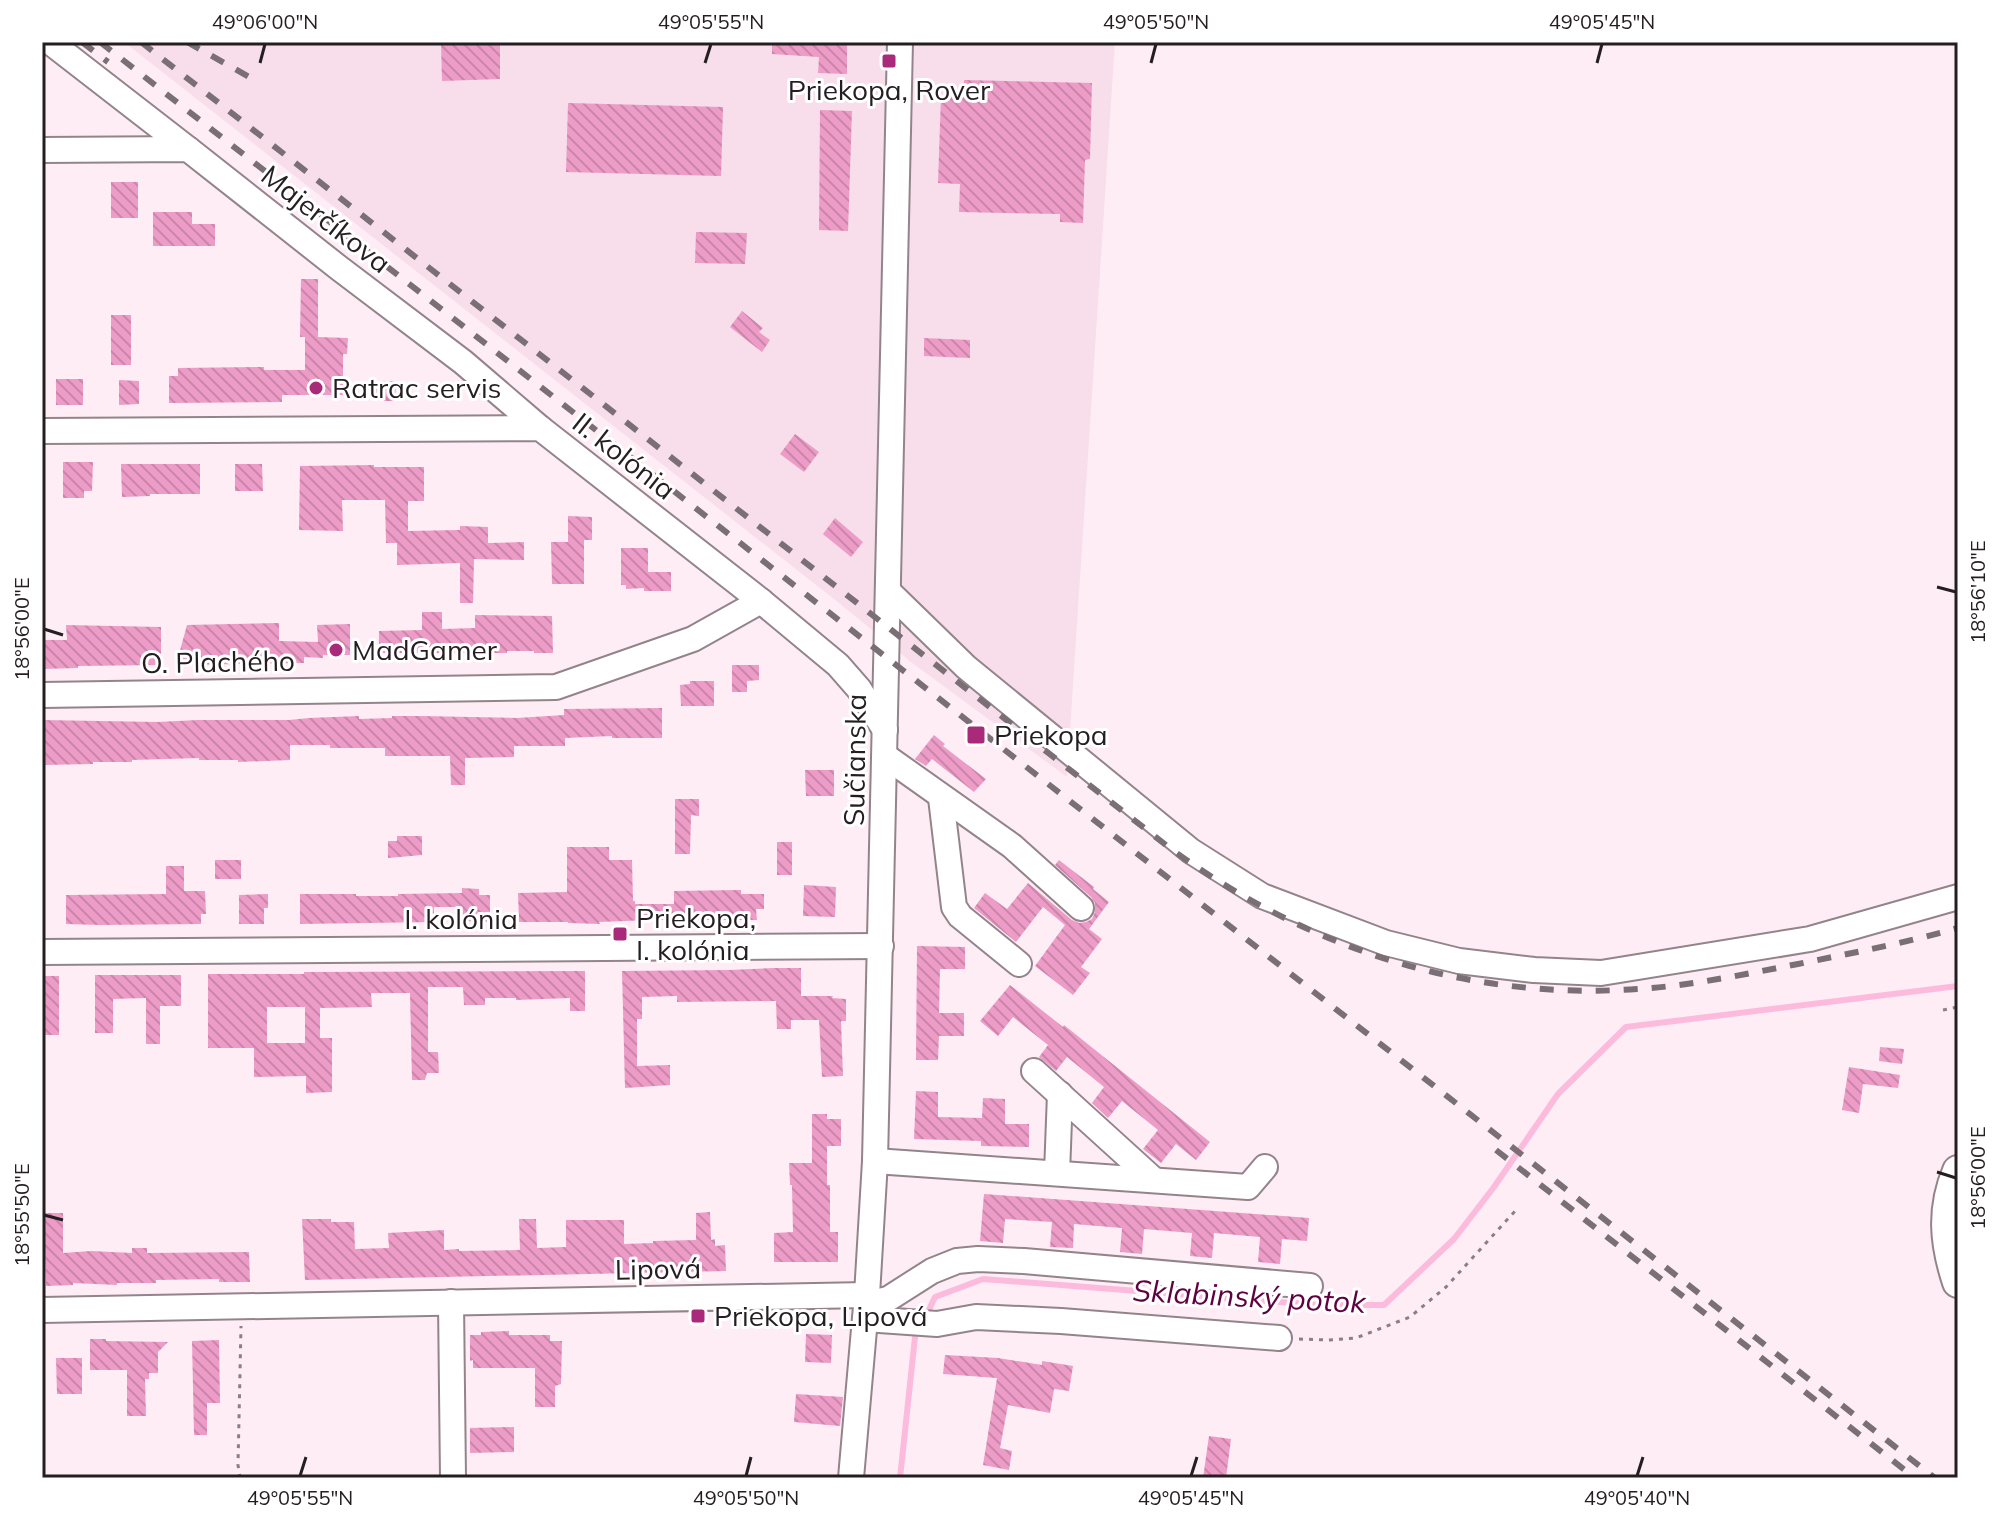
<svg xmlns="http://www.w3.org/2000/svg" width="2000" height="1520" font-family="Mulish,sans-serif">
  <style>
    .built { fill: #f7deea }
    .lines { fill: none; stroke-linecap: round; stroke-linejoin: round }
    .stream { stroke: #fcbbdd; stroke-width: 6 }
    .building { fill: url(#building-back-hatch); fill-rule: evenodd }
    .minor-casing { stroke: #93848b; stroke-width: 28 }
    .major-casing { stroke: #93848b; stroke-width: 34 }
    .path { stroke: #8b7f85; stroke-width: 3; stroke-dasharray: 4 6; stroke-linecap: butt }
    .minor { stroke: #fff; stroke-width: 24 }
    .major { stroke: #fff; stroke-width: 30 }
    .rail { stroke: #796f74; stroke-width: 6; stroke-dasharray: 14 14; stroke-linecap: butt }
    .ticks { fill: none; stroke: #241e21; stroke-width: 3 }
    .poi-dot { fill: #a92a7a; stroke: #fff; stroke-width: 3 }
    .labels { text-anchor: middle; stroke-width: 6; stroke-linejoin: round; paint-order: stroke }
    .poi-label { font-size: 28px; fill: #241e21; stroke: #fff; text-anchor: start }
    .street-label { font-size: 28px; fill: #241e21; stroke: #fff }
    .water-label { font-size: 30px; font-style: italic; fill: #5f0041; stroke: #fff }
    .neatline { fill: none; stroke: #241e21; stroke-width: 3 }
    .ticks-label { font-size: 20px; text-anchor: middle; fill: #241e21 }
  </style>
  <defs>
    <pattern id="building-back-hatch" width="6" height="6" patternUnits="userSpaceOnUse" patternTransform="scale(2)"><rect width="6" height="6" fill="#ec9cc6"/><path d="M-1 5l2 2M0 0l6 6M5-1l2 2" fill="none" stroke="#ca86aa"/></pattern>
  </defs>
  <rect width="100%" height="100%" fill="#feedf5"/>
  <polygon class="built" points="124,42 1115,42 1067,777 911,662 839,603"/>
  <g class="lines">
    <g class="stream">
      <polyline points="925,1318 935,1297 983,1279 1318,1305 1384,1305 1454,1239 1494,1187 1558,1094 1626,1027 1958,986"/>
      <polyline points="900,1478 915,1337 919,1328"/>
    </g>
  </g>
  <g class="building">
    <polygon points="441,42 500,42 500,79 442,81"/>
    <polygon points="772,42 847,42 847,74 818,73 819,57 772,54"/>
    <polygon points="964,80 1092,83 1090,159 1085,160 1083,223 1060,222 1060,214 959,212 960,184 938,183 941,96 964,97"/>
    <polygon points="568,103 723,107 721,176 566,172"/>
    <polygon points="820,110 852,111 848,231 819,230"/>
    <rect x="111" y="182" width="27" height="36"/>
    <polygon points="153,212 192,212 192,224 215,224 215,246 153,246"/>
    <polygon points="696,232 747,233 745,264 695,263"/>
    <polygon points="301,279 318,279 318,337 348,338 347,354 343,354 343,395 282,395 282,402 169,403 169,376 178,376 178,368 264,367 264,370 305,370 305,337 300,337"/>
    <polygon points="742,311 763,328 759,332 770,340 762,352 730,327"/>
    <rect x="111" y="315" width="20" height="50"/>
    <polygon points="924,338 970,340 970,358 924,356"/>
    <rect x="56" y="379" width="27" height="26"/>
    <polygon points="119,380 139,381 139,404 119,405"/>
    <polygon points="372,381 396,381 395,401 378,401 378,398 373,398"/>
    <polygon points="795,434 819,452 804,472 780,454"/>
    <polygon points="63,462 93,462 92,491 84,491 84,498 63,498"/>
    <polygon points="121,464 200,464 200,494 150,494 150,496 122,497"/>
    <polygon points="235,464 262,464 263,491 235,491"/>
    <polygon points="374,465 374,467 424,467 424,501 408,501 408,531 460,530 460,526 488,527 488,543 524,542 524,560 474,559 473,603 460,603 460,563 397,565 397,543 386,543 385,500 342,500 343,531 299,530 300,466"/>
    <polygon points="568,516 592,517 592,540 584,540 584,584 552,584 551,542 568,542"/>
    <polygon points="835,518 863,542 851,557 823,534"/>
    <polygon points="621,548 648,548 648,572 671,572 671,591 644,591 644,588 626,589 626,585 621,585"/>
    <polygon points="422,612 442,612 442,629 475,628 475,615 552,616 553,653 534,653 534,651 507,651 507,653 379,653 379,631 422,630"/>
    <polygon points="279,623 279,641 318,642 317,625 350,624 350,655 323,655 323,658 304,657 304,663 176,665 187,625"/>
    <polygon points="66,625 161,627 161,665 78,666 78,668 42,669 42,640 67,640"/>
    <polygon points="732,665 759,665 759,680 747,681 747,692 732,692"/>
    <polygon points="690,681 714,681 714,706 681,706 680,685 690,684"/>
    <polygon points="662,708 662,738 612,738 612,736 565,738 565,746 514,746 514,757 465,758 465,785 451,785 450,756 385,756 385,748 330,748 330,745 290,745 290,760 238,762 238,760 199,760 199,758 132,760 132,762 93,762 93,764 42,765 42,720 158,722 198,720 289,720 309,718 359,716 359,719 392,718 392,716 420,716 517,718 564,715 564,709"/>
    <polygon points="934,735 945,744 943,746 986,779 974,792 932,759 926,766 915,759"/>
    <polygon points="805,770 834,770 834,796 806,796"/>
    <polygon points="675,799 699,799 699,816 691,815 690,854 675,854"/>
    <polygon points="397,836 422,836 422,855 388,858 388,841 397,841"/>
    <rect x="777" y="842" width="15" height="33"/>
    <polygon points="567,847 609,847 609,860 632,860 633,901 635,901 635,904 674,904 674,891 741,890 741,894 764,894 764,909 756,909 757,920 650,920 599,922 600,924 568,923 568,922 519,922 518,893 567,892"/>
    <rect x="215" y="860" width="26" height="19"/>
    <polygon points="1059,860 1094,887 1093,889 1109,902 1089,929 1102,939 1081,967 1090,973 1073,995 1035,966 1065,925 1043,907 1016,942 974,908 985,893 1007,909 1028,883 1072,920 1079,923 1086,922 1092,919 1095,912 1095,903 1091,897 1055,865"/>
    <polygon points="166,866 184,866 184,891 205,891 206,914 201,914 201,924 100,925 66,924 66,895 166,894"/>
    <polygon points="804,885 836,887 835,917 803,916"/>
    <polygon points="462,888 479,889 479,895 490,895 490,922 462,921 462,907 434,907 434,922 300,924 300,894 356,894 356,896 398,896 398,894 462,893"/>
    <polygon points="268,894 268,908 264,908 264,924 239,924 239,895"/>
    <polygon points="917,946 965,947 965,969 940,969 939,1013 964,1013 964,1036 939,1036 938,1060 916,1060"/>
    <polygon points="774,968 801,968 801,996 833,996 832,998 846,999 846,1021 841,1021 843,1076 822,1077 819,1020 791,1020 791,1029 777,1029 776,1001 677,1002 677,996 642,997 642,1019 637,1019 637,1066 670,1065 670,1085 625,1088 622,971 730,970"/>
    <path d="M585,971V1011H570V998L516,1000V998H485V1005H464L463,987H428V1052H438L439,1073H427L425,1080H412L410,993H371L372,1007L320,1008V1038H332V1092L306,1093V1076L254,1077V1048H208V974H304V972ZM267,1007H305V1043H267Z"/>
    <polygon points="95,975 181,975 181,1006 160,1006 160,1044 146,1044 146,998 113,999 113,1033 95,1033"/>
    <polygon points="42,976 59,976 59,1035 43,1035"/>
    <polygon points="1010,985 1063,1027 1064,1025 1210,1142 1196,1160 1176,1144 1161,1163 1143,1149 1158,1130 1122,1101 1108,1118 1092,1103 1104,1087 1067,1057 1056,1071 1039,1057 1048,1045 1013,1017 998,1036 980,1021"/>
    <polygon points="1880,1047 1904,1049 1902,1064 1879,1061"/>
    <polygon points="1849,1067 1900,1075 1898,1088 1863,1084 1859,1113 1842,1110"/>
    <polygon points="916,1091 938,1092 938,1117 982,1118 983,1098 1005,1099 1005,1124 1029,1124 1029,1147 981,1146 981,1141 914,1139"/>
    <polygon points="812,1114 827,1114 827,1119 841,1119 841,1146 827,1146 827,1185 830,1185 830,1232 838,1232 838,1262 774,1262 774,1233 793,1232 792,1185 790,1185 789,1163 812,1163"/>
    <polygon points="984,1194 1309,1218 1307,1241 1282,1239 1280,1264 1258,1262 1260,1237 1214,1233 1212,1258 1190,1256 1192,1233 1144,1229 1142,1254 1120,1252 1122,1228 1074,1224 1073,1248 1050,1247 1052,1222 1005,1219 1003,1243 980,1241"/>
    <polygon points="710,1212 711,1240 715,1239 715,1246 725,1245 726,1271 305,1280 302,1219 331,1219 331,1222 354,1222 355,1249 389,1248 388,1233 444,1230 444,1250 459,1249 459,1251 520,1250 519,1219 536,1219 537,1248 566,1247 566,1220 624,1220 624,1244 653,1243 653,1241 696,1240 696,1213"/>
    <polygon points="44,1213 63,1213 63,1253 91,1251 132,1253 132,1248 147,1248 147,1253 249,1252 250,1282 219,1282 219,1279 156,1280 156,1283 117,1283 117,1285 73,1283 73,1285 46,1286"/>
    <polygon points="509,1331 509,1335 550,1335 550,1341 562,1341 561,1384 555,1386 555,1407 535,1407 535,1368 473,1368 473,1360 470,1361 470,1335 481,1335 481,1332"/>
    <polygon points="806,1334 832,1335 831,1363 805,1362"/>
    <polygon points="90,1339 106,1339 106,1341 168,1342 158,1352 158,1373 149,1373 149,1379 145,1379 146,1416 127,1416 127,1370 90,1370"/>
    <polygon points="219,1340 220,1403 207,1403 207,1435 194,1435 192,1341"/>
    <polygon points="945,1355 998,1358 1042,1365 1042,1361 1073,1366 1069,1391 1054,1389 1050,1413 1008,1405 1000,1448 1012,1451 1009,1470 983,1465 997,1378 943,1374"/>
    <polygon points="56,1358 82,1358 82,1394 57,1394"/>
    <polygon points="796,1394 843,1397 840,1426 794,1422"/>
    <polygon points="514,1427 514,1452 470,1453 470,1428"/>
    <polygon points="1209,1436 1231,1439 1226,1478 1203,1478"/>
  </g>
  <g class="lines">
    <g class="minor-casing">
      <g id="minor">
        <polyline points="50,42 188,149"/>
        <polyline points="42,150 188,149 339,268 463,362 540,428"/>
        <polyline points="42,431 540,428 761,601 838,665 859,689 885,730"/>
        <polyline points="889,592 966,667 1191,851 1262,896 1386,943 1459,961 1534,970 1601,973 1810,939 1958,897"/>
        <polyline points="42,695 556,687 693,639 761,601"/>
        <polyline points="885,756 1012,846 1081,908"/>
        <polyline points="941,798 954,907 960,916 1019,964"/>
        <polyline points="42,952 881,946"/>
        <polyline points="1034,1071 1154,1180"/>
        <polyline points="875,1161 1248,1187 1265,1167"/>
        <polyline points="1057,1173 1060,1094"/>
        <polyline points="451,1302 453,1478"/>
        <polyline points="866,1304 888,1299 932,1271 957,1261 978,1259 1024,1261 1310,1286"/>
        <polyline points="42,1310 867,1295"/>
        <polyline points="865,1319 937,1324 976,1317 1061,1321 1279,1338"/>
        <polyline points="851,1478 867,1295 875,1161 900,42"/>
      </g>
    </g>
    <g class="major-casing">
      <path id="major" d="M1958,1171C1942,1209 1945,1243 1958,1282"/>
    </g>
    <g class="path">
      <polyline points="1943,1010 1958,1007"/>
      <polyline points="1299,1339 1329,1340 1356,1338 1410,1317 1446,1287 1516,1210"/>
      <polyline points="240,1478 238,1465 241,1326"/>
    </g>
    <use href="#minor" class="minor"/>
    <use href="#major" class="major"/>
    <g class="rail">
      <polyline points="82,42 108,62"/>
      <polyline points="100,42 1935,1478"/>
      <path d="M141,42L1171,849C1307,948 1467,1001 1637,989C1691,986 1745,974 1798,964C1852,953 1905,943 1958,928"/>
      <polyline points="187,42 251,78"/>
      <polyline points="1496,1150 1915,1478"/>
    </g>
  </g>
  <path class="ticks" d="M260,63L265,44M705,63L711,44M1151,63L1156,44M1597,63L1602,44M1937,587L1956,592M44,629L63,635M1937,1172L1956,1178M44,1215L63,1220M300,1476L306,1457M746,1476L751,1457M1191,1476L1197,1457M1637,1476L1643,1457"/>
  <g class="poi-dot">
    <rect x="881" y="53" width="16" height="16" rx="4"/>
    <circle cx="316" cy="388" r="8"/>
    <circle cx="336" cy="650" r="8"/>
    <rect x="966" y="725" width="20" height="20" rx="4"/>
    <rect x="612" y="926" width="16" height="16" rx="4"/>
    <rect x="690" y="1308" width="16" height="16" rx="4"/>
  </g>
  <g class="labels">
    <g class="poi-label">
      <text x="889" y="100" text-anchor="middle">Priekopa, Rover</text>
      <text x="332" y="398">Ratrac servis</text>
      <text x="352" y="660">MadGamer</text>
      <text x="994" y="745">Priekopa</text>
      <text x="636" y="928">Priekopa,<tspan x="636" dy="32">I. kolónia</tspan></text>
      <text x="714" y="1326">Priekopa, Lipová</text>
    </g>
    <g class="street-label">
      <text transform="translate(326 219) rotate(38)" y="10">Majerčíkova</text>
      <text transform="translate(624 456) rotate(38)" y="10">II. kolónia</text>
      <text transform="translate(218 662) rotate(-1)" y="10">O. Plachého</text>
      <text transform="translate(855 760) rotate(-89)" y="10">Sučianska</text>
      <text x="461" y="929">I. kolónia</text>
      <text transform="translate(658 1269) rotate(-1)" y="10">Lipová</text>
    </g>
    <g class="water-label">
      <text transform="translate(1249 1297) rotate(3)" y="10">Sklabinský potok</text>
    </g>
  </g>
  <rect width="2000" height="1520" fill="none" stroke="#ffffff" stroke-width="88"/>
  <rect x="44" y="44" width="1912" height="1432" class="neatline"/>
  <g class="ticks-label">
    <text x="265" y="29">49°06'00"N</text>
    <text x="711" y="29">49°05'55"N</text>
    <text x="1156" y="29">49°05'50"N</text>
    <text x="1602" y="29">49°05'45"N</text>
    <text transform="translate(1978 592) rotate(-90)" y="7">18°56'10"E</text>
    <text transform="translate(22 629) rotate(-90)" y="7">18°56'00"E</text>
    <text transform="translate(1978 1178) rotate(-90)" y="7">18°56'00"E</text>
    <text transform="translate(22 1215) rotate(-90)" y="7">18°55'50"E</text>
    <text x="300" y="1505">49°05'55"N</text>
    <text x="746" y="1505">49°05'50"N</text>
    <text x="1191" y="1505">49°05'45"N</text>
    <text x="1637" y="1505">49°05'40"N</text>
  </g>
</svg>
